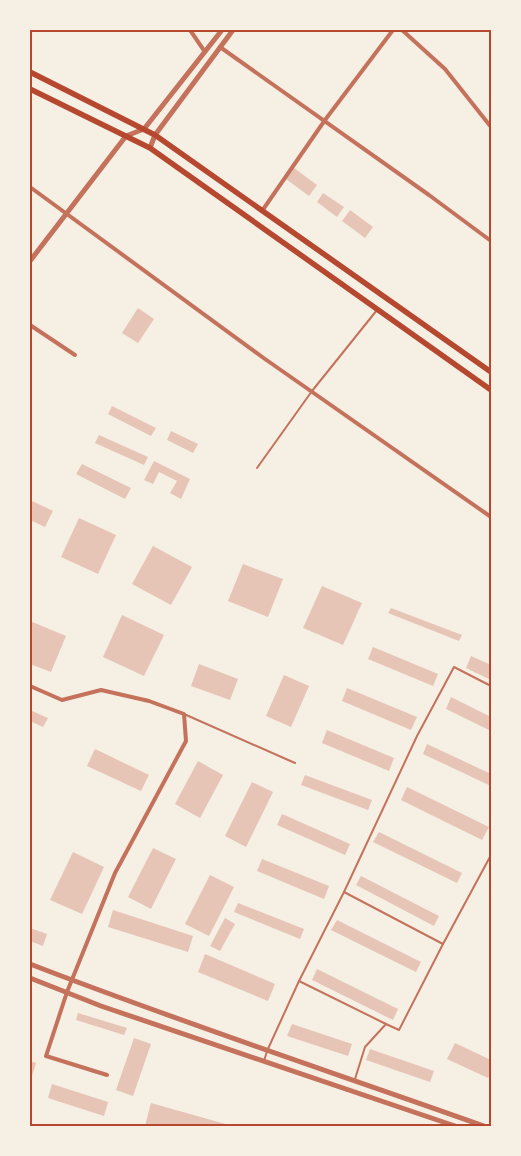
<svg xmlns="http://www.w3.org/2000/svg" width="521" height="1156" font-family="'Open Sans',sans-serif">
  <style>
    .building { fill: #e6c5b7 }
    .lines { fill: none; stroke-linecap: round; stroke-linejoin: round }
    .service { stroke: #c5725c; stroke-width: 2 }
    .minor { stroke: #c5725c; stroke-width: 4 }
    .tertiary { stroke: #c5725c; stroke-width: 5 }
    .secondary { stroke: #b5482f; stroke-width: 5.5 }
    .neatline { fill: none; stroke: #b5482f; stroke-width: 2 }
  </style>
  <rect width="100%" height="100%" fill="#f6efe4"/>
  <g class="building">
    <polygon points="294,168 317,185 309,196 286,179"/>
    <polygon points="323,193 344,207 337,217 317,202"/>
    <polygon points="350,210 373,227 365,238 342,221"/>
    <polygon points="138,308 154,319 138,343 122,333"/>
    <polygon points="112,406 156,428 151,436 108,414"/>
    <polygon points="171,431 198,444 193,453 167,440"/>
    <polygon points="99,435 148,457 144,465 95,443"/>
    <polygon points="154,461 190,479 181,499 170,493 177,481 159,472 153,484 144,480"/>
    <polygon points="82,464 131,488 125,499 76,474"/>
    <polygon points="30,500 53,511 45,527 30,520"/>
    <polygon points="79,518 116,535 98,574 61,557"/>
    <polygon points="153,546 192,567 171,605 132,584"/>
    <polygon points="243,564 283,579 268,617 228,601"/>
    <polygon points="322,586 362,603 343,645 303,628"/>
    <polygon points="391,608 462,635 459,641 388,613"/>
    <polygon points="122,615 164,635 144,676 103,657"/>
    <polygon points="30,621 66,636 51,672 30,664"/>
    <polygon points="373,647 438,674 433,686 368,659"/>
    <polygon points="471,656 491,665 491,680 466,668"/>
    <polygon points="199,664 238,679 230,700 191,686"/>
    <polygon points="284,675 309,686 291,727 266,716"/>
    <polygon points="347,688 417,717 411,730 342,701"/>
    <polygon points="451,697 491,717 491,731 446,709"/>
    <polygon points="30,710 48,718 43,727 30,721"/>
    <polygon points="327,730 394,758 389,771 322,743"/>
    <polygon points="427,744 491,774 491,786 423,754"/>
    <polygon points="95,749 149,775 141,791 87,766"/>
    <polygon points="198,761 223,775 200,818 175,804"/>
    <polygon points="305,775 372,800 368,810 301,785"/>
    <polygon points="252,782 273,792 246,847 225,836"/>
    <polygon points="407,787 489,827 482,840 401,800"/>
    <polygon points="282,814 350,844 345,855 277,825"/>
    <polygon points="379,832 462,873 457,883 373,842"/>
    <polygon points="153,848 176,859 151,909 128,897"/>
    <polygon points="73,852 104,867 82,914 50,900"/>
    <polygon points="262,859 329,886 324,899 257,871"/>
    <polygon points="210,875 234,887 209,936 185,924"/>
    <polygon points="361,876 439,916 434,926 356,885"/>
    <polygon points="238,903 304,929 300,939 234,912"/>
    <polygon points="113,910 193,936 188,952 108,927"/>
    <polygon points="225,918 235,924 220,951 210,946"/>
    <polygon points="337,920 421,962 416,972 331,930"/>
    <polygon points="30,928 47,934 43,946 30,941"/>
    <polygon points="205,954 275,984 268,1001 198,972"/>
    <polygon points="317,969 398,1009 393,1020 312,980"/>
    <polygon points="78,1013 127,1028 124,1035 76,1020"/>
    <polygon points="292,1024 352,1044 348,1056 287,1036"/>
    <polygon points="134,1038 151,1044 133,1096 116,1090"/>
    <polygon points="455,1043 491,1060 491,1073 488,1078 447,1059"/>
    <polygon points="370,1049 434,1071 430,1082 366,1060"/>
    <polygon points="30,1061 36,1063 32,1076 30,1075"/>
    <polygon points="52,1084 108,1102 104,1116 48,1098"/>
    <polygon points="151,1103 229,1125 229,1126 145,1126"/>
  </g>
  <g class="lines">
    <g class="service">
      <polyline points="257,468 312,391 377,310"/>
      <polyline points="184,714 295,763"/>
      <polyline points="344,892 443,944"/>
      <polyline points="299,981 386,1024"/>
      <polyline points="264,1061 267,1051 299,981 344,892 417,736 454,667 491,686"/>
      <polyline points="355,1079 365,1047 386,1024 399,1030 443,944 491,855"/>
    </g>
    <g class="minor">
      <polyline points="190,30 205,52"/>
      <polyline points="402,30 445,69 491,127"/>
      <polyline points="220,47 429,195 491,241"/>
      <polyline points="30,187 265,359 491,517"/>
      <polyline points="262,211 325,120 393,30"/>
      <polyline points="30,325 75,355"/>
      <polyline points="30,686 62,700 101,690 149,701 184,714 186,741 115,873 67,992 46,1056 107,1075"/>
    </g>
    <g class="tertiary">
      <polyline points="150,148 155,135 233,30"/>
      <polyline points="30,261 126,136 144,129 222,30"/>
      <path d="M30,964C180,1022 332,1072 484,1126"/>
      <polyline points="30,978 101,1006 455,1126"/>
    </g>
    <g class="secondary">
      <polyline points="30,72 155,135 491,372"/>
      <polyline points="30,89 150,148 491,390"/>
    </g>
  </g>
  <rect width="521" height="1156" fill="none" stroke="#f6efe4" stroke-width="62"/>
  <rect x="31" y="31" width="459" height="1094" class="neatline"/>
</svg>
